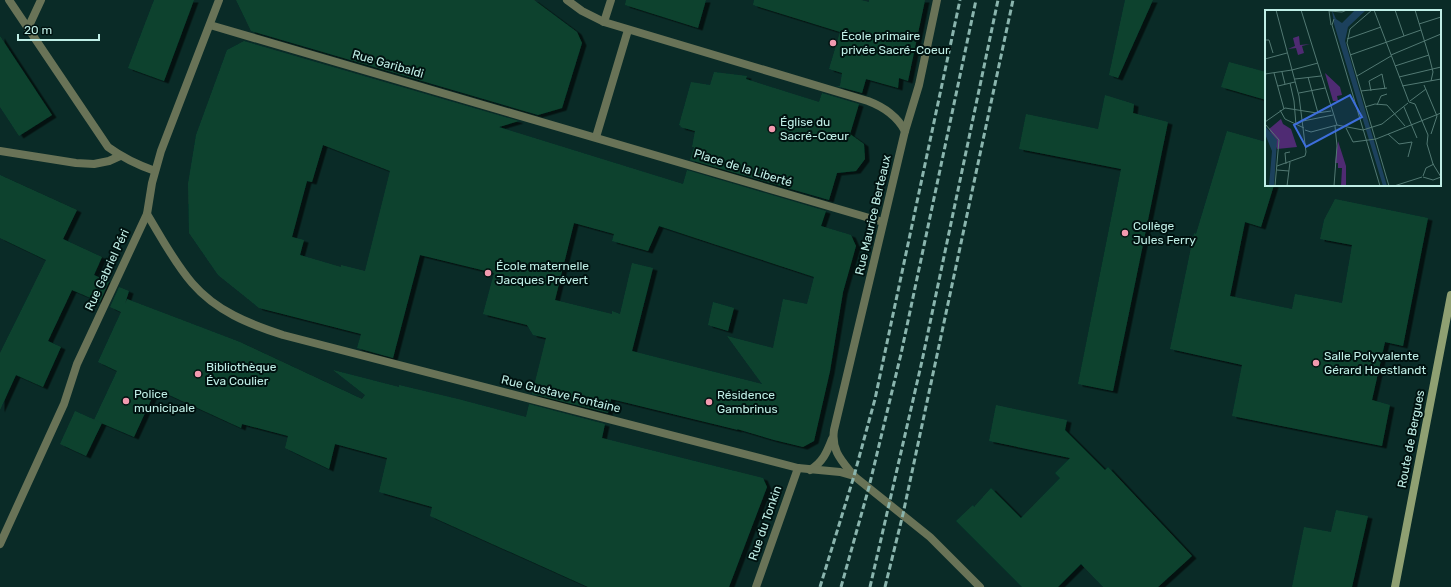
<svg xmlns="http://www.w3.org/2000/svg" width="1451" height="587" font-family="Rubik,sans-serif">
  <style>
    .building { fill: #0c422f; fill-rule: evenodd; filter: url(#shadow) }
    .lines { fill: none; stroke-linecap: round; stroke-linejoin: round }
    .service { stroke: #697357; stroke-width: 8 }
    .minor { stroke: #697357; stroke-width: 8 }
    .tertiary { stroke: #697357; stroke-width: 8 }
    .secondary { stroke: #8fa072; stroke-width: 8 }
    .rail { stroke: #8ab5ae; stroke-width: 3; stroke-dasharray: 6 3; stroke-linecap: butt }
    .poi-dot { fill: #f29aaf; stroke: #001210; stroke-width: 1.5 }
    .labels { text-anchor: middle; stroke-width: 4; stroke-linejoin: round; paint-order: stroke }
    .poi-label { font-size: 12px; fill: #bfeee6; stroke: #001210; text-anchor: start }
    .street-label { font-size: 12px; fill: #bfeee6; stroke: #001210 }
    .inset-road { fill: none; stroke: #527973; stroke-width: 1 }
    .view { fill: #3d6edb; fill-opacity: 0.15; stroke: #3d6edb; stroke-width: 2 }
    .inset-edge { fill: none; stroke: #bfeee6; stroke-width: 2 }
  </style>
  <defs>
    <filter id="shadow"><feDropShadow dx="4.5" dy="2.5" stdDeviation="0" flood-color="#0009"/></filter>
  </defs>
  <rect width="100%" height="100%" fill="#0a2b27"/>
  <g class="building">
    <polygon points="154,0 194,0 164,81 128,68"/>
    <polygon points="236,0 534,0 577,32 582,43 562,108 538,115 251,31"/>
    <polygon points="626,0 706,0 698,28 625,5"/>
    <polygon points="754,0 861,0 869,2 869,0 925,0 908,81 899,78 898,88 866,79 862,93 836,86 840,86 842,73 829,69 840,32 753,5"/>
    <polygon points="1125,0 1153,0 1118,78 1109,75"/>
    <polygon points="0,36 52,115 19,136 0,107"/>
    <path d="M244,41L519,121L499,127L683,184L687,170L826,211L821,226L851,235L856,246L843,292L830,371L814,441L803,447L774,440L737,429L738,430L611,399L608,413L532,394L546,338L533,335L527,325L483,314L494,273L420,255L393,358L357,348L361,334L259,308L218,275L189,233L188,184L196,135L227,50ZM323,145L390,171L365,271L341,265V267L300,255L304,240L292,237L307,181L312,182ZM574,223L614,234L612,241L648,251L659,226L814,277L807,304L783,299L773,348L727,336L762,384L632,351L653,268L632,263L620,314L612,311V314L555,300Z"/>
    <polygon points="1229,62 1266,72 1266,100 1221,87"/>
    <polygon points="714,72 747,76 746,79 819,102 822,93 859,104 850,134 864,144 865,159 856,171 837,173 829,200 690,160 694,147 692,147 695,131 680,127 681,126 679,125 691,82 710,85"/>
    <polygon points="1105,95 1134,104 1133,113 1168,122 1113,391 1078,384 1121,169 1019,149 1026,114 1098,129"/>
    <polygon points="1227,131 1266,142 1266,185 1274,185 1261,227 1245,222 1230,296 1292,309 1295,294 1342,303 1352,245 1320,239 1324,220 1335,199 1428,218 1403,346 1385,342 1372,400 1390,405 1382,446 1232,416 1242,365 1170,349 1194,233 1196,234"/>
    <polygon points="0,175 77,210 63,239 102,257 94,275 109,282 100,302 72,290 48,341 61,347 43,387 16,375 0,410 0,353 46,260 0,238"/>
    <polygon points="119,287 129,291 125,304 127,299 240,342 362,399 365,395 333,370 399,387 399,385 458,399 526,417 529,404 605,424 602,438 763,478 767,487 729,587 588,587 430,516 432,507 379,492 387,458 335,444 329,469 285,448 288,436 242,424 241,428 156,389 134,437 94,420 117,371 98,362 121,312 110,307"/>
    <polygon points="713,302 734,308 728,331 708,325"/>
    <polygon points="996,405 1067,420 1065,430 1105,470 1108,467 1192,556 1158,587 1103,587 1081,564 1058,587 1022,587 956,521 973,505 974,507 991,488 1021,518 1060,478 1055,473 1070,458 989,441"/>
    <polygon points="75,411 102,423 86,456 60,444"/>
    <polygon points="1336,510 1368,516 1352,587 1292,587 1304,527 1331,532"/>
  </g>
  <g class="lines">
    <polyline class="service" points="0,151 76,163 94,164 109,161 120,156"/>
    <g class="minor">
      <path d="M9,0L108,147C123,158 138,165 155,171"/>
      <path d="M567,0L582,11L604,22L868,101C884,107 897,116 905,131"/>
      <polyline points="604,22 611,0"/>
      <polyline points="210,25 883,222"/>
      <polyline points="28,28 41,0"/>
      <polyline points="596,137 628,30"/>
      <path d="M810,470C823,462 827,452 832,439"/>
      <path d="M854,476C842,461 831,451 834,430L905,131L919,85L937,0"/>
      <polyline points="0,544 64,404 77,364 147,214"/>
      <polyline points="756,587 798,468"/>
    </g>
    <path class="tertiary" d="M219,0L161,151L152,183L147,214C161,237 174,262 192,283C216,311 249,324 283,335L798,468L840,472L854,476L930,537L980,587"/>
    <polyline class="secondary" points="1395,587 1451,295"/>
    <g class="rail">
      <polyline points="820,587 854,476 875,399 960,0"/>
      <polyline points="841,587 869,487 901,354 976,0"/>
      <polyline points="870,587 922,361 998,0"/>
      <polyline points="885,587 903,514 1013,0"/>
    </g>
  </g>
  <g class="poi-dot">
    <circle cx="833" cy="43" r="4"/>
    <circle cx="772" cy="129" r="4"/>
    <circle cx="1125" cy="233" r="4"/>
    <circle cx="488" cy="273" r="4"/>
    <circle cx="1316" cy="363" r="4"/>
    <circle cx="198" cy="374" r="4"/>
    <circle cx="126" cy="401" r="4"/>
    <circle cx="709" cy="402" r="4"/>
  </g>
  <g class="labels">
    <g class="poi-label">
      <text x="841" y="40">École primaire<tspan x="841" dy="14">privée Sacré-Coeur</tspan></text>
      <text x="780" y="126">Église du<tspan x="780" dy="14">Sacré-Cœur</tspan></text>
      <text x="1133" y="230">Collège<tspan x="1133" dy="14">Jules Ferry</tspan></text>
      <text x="496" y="270">École maternelle<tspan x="496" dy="14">Jacques Prévert</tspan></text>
      <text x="1324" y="360">Salle Polyvalente<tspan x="1324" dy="14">Gérard Hoestlandt</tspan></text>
      <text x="206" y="371">Bibliothèque<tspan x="206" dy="14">Éva Coulier</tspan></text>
      <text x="134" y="398">Police<tspan x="134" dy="14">municipale</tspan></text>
      <text x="717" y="399">Résidence<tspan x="717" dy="14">Gambrinus</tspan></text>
    </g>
    <g class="street-label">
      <text transform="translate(388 64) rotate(16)" y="4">Rue Garibaldi</text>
      <text transform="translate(743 168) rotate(17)" y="4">Place de la Liberté</text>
      <text transform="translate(873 215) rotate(-77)" y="4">Rue Maurice Berteaux</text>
      <text transform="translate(107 270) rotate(-65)" y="4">Rue Gabriel Péri</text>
      <text transform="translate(561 394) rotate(14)" y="4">Rue Gustave Fontaine</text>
      <text transform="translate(1411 439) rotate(-79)" y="4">Route de Bergues</text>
      <text transform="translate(765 523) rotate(-71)" y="4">Rue du Tonkin</text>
    </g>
  </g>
  <g transform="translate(1265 10)">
    <rect width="176" height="176" fill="#0a2b27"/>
    <path d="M34,26L35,35L45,34L37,36L39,43L33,45L31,38L23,39L30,36L28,28ZM60,63L75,77L77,85L72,86L73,91H68ZM16,109L18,114L26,119L32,137L12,139L4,119ZM73,131L81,156V176H76L77,158H73V153H70Z" fill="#4f2b73"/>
    <path d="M67,0L71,9L77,13L90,0H101L83,17L80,31L122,176H118L69,14ZM0,116L12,130L9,176H4L7,141L0,124Z" fill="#1c415d"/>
    <path class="inset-road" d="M11,0L34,86L41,142L40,146L12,156M36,0L72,115M107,0L85,19L82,33L124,176M109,0L144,92M130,0L139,26M150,0L164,46L168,62L166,71M69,9L67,15L115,176M154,14L176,7M66,15L64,1L77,2L82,0M82,29L116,17M0,30H4L8,43M85,45L156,20M126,45L176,24M0,49L22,43M130,56L164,45M27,60L53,53M17,62L20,74M9,63L19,99M0,64L27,60M92,66L126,46M43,67L53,103M134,67L176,57M30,69L56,66M25,73L29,91L31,115M159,75L172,106L166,124M13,76L30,72M137,76L176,69M96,81L122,78M106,81L104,71L117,64L120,79M34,83L60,78M145,91L161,79M144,92L150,94L163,125M112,95L116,86L122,84M100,97L110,94L122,95L140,116M139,97L152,128M15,100L20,109L39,118M38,111L68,105M0,112L20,98L52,103L66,101M0,114L14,130L10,176M81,118L88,132L111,129L176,103M40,120L46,122L72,115L98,120L117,114L143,93M123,124L134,134L147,132L143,147M163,125L162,134L168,154L176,167M0,135V159M21,154L20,143L25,142M12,160L24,161M158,166L161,158L169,154M158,167L168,170L176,167M22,176L25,152M69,176L72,136L70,116M129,176L157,167"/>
    <path class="view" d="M85,85L97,107L41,137L29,115Z"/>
    <rect width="176" height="176" class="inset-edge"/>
  </g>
  <path d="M18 34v6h81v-6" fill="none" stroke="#bfeee6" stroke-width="2"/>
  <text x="24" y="34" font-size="12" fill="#bfeee6" stroke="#001210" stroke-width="3" paint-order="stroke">20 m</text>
</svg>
